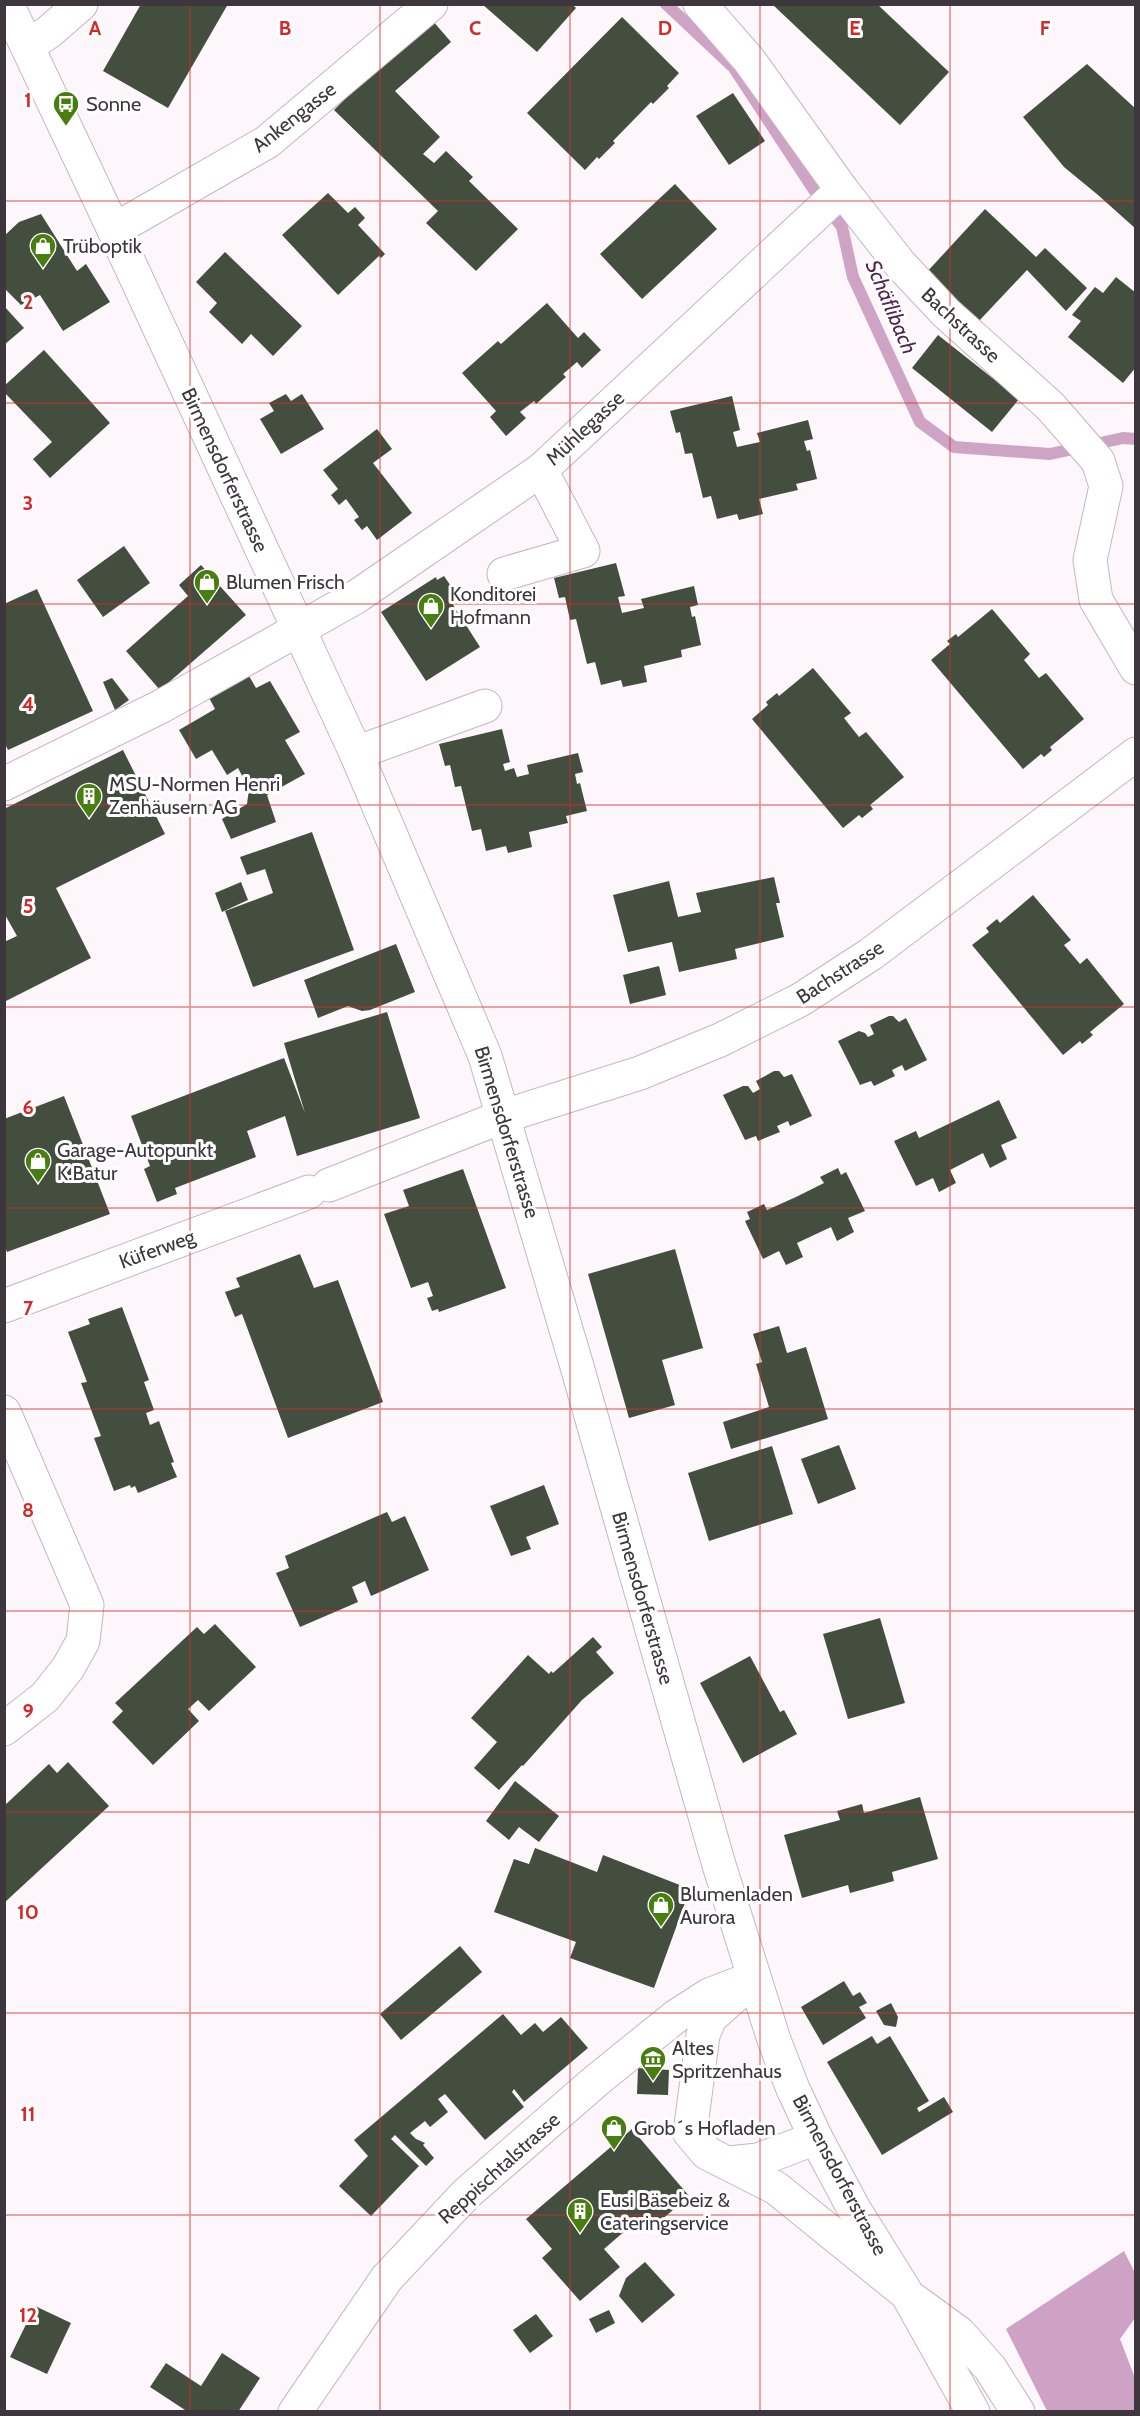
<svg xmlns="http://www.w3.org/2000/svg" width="1140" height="2416" font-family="Cabin,sans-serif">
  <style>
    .forest { fill: #cea2c4 }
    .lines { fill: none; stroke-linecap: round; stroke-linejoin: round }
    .stream { stroke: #cfa3c4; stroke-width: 12 }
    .building { fill: #444e3f }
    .minor-casing { stroke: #c7b5c2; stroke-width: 35 }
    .major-casing { stroke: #c7b5c2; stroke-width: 35 }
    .minor { stroke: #fff; stroke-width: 33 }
    .major { stroke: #fff; stroke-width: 33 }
    .grid { fill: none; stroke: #d62828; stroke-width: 1.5; stroke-opacity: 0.55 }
    .labels { text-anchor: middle; stroke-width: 6; stroke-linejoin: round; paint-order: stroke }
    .poi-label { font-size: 20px; fill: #3d363c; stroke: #fff; text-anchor: start }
    .street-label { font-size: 20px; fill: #3d363c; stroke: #fff }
    .water-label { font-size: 21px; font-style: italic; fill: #57234e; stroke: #fff }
    .grid-label { font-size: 20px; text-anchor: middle; font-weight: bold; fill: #d62828; stroke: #fff; stroke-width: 6; stroke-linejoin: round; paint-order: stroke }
  </style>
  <rect width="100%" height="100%" fill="#fdf6fb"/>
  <polygon class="forest" points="1124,2251 1135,2273 1135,2318 1120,2339 1135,2378 1135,2411 1047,2411 1006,2329"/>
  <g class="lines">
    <polyline class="stream" points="666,4 734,68 814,190 842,227 853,277 920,422 954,447 1050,454 1123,438 1136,439"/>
  </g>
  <g class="building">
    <polygon points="141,4 228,4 168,108 103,71"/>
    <polygon points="482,4 572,4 576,8 537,52"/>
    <polygon points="772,4 877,4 949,72 900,125"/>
    <polygon points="622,17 679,73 667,86 669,88 653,104 651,102 613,141 615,143 599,159 597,157 585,170 527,113"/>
    <polygon points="432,20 451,42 395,91 440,137 423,154 434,163 446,151 473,177 469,181 518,229 476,271 426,223 438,211 334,110 373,71"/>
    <polygon points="1087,64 1136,109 1136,229 1098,195 1064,167 1023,117"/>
    <polygon points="733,93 765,141 729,165 696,116"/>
    <polygon points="675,184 717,229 642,299 600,254"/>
    <polygon points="328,193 348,213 355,207 365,218 358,225 385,254 381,258 379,256 338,295 282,235"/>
    <polygon points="985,209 1036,257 1045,248 1087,288 1066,311 1027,270 978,322 926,273"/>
    <polygon points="41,214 77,271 86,264 110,302 63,331 40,295 21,305 4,288 4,236 19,222"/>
    <polygon points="225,252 302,326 273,356 251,334 242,344 209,312 217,303 196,282"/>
    <polygon points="1116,277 1136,293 1136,367 1123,383 1068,337 1081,321 1072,315 1095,287 1103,293"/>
    <polygon points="547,303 578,338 584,332 601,350 582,368 577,362 563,374 566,377 536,404 534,401 520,412 526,418 506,436 490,417 496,411 462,373 498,341 501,344"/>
    <polygon points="4,306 24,328 4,345"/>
    <polygon points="938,335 1019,399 992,432 912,368"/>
    <polygon points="44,350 110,423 50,478 33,459 52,442 4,392 4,386"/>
    <polygon points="286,394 291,401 302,394 324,429 281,454 260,419 274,411 269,403"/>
    <polygon points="732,396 740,430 733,432 737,447 760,442 757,433 808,420 813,439 804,441 807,451 810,450 817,479 796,484 798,490 759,499 763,514 739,520 737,514 717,519 711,496 703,498 692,453 685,454 680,432 676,433 670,411"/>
    <polygon points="377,429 392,449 373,463 412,513 377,540 367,526 362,530 354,520 359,517 346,499 339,505 331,495 338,489 323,470"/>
    <polygon points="124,546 150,583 103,617 77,580"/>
    <polygon points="616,563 625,596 618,597 622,613 644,608 641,599 694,586 698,605 690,607 692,617 695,616 701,645 681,650 682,657 644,666 647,682 623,687 621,680 601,685 595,662 587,664 576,619 570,620 565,597 559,598 554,578"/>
    <polygon points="201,565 246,615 160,690 126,651 188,596 179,585"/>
    <polygon points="444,576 457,595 450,600 480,647 426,681 381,612 436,577 437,580"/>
    <polygon points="37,589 93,711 8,750 4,742 4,604"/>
    <polygon points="992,609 1030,654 1024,660 1039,678 1046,673 1084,719 1050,747 1052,750 1044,757 1041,754 1023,769 931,660 950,644 947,641 956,634 958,637"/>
    <polygon points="813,668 851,713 844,718 859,737 866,732 904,777 870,805 873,809 862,818 859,815 843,828 752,719 768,705 766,702 777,693 779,696"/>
    <polygon points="245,669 256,688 270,681 300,732 285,740 305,774 267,795 276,822 231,839 222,819 247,804 249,789 238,768 227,775 212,750 196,759 179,730 215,709 206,692"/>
    <polygon points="112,678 129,700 115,710 103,682"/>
    <polygon points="502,729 510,762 503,764 505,771 514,768 517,777 529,774 527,765 578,753 583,772 575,774 577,784 580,783 587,811 566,816 568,823 529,832 532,847 508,853 506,846 486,851 481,829 472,831 461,786 455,787 450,765 445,766 439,744"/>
    <polygon points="123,750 165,834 56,888 91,958 4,1002 4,942 17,936 4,913 4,809"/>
    <polygon points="312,832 354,950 253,987 225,911 273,893 265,869 247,875 240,857"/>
    <polygon points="774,877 780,903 776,903 784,937 735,949 737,959 679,972 672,942 628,952 613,895 669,881 678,917 701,912 696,893"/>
    <polygon points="241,882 248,900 222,912 215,893"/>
    <polygon points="1033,895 1071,940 1064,945 1080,964 1087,958 1124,1004 1090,1032 1093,1035 1082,1044 1080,1041 1063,1055 972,945 989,932 986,928 997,919 1000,923"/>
    <polygon points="396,944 415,992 370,1010 362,1011 348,1006 318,1018 304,980"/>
    <polygon points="659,966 666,995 630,1004 623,975"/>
    <polygon points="387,1012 420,1118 297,1156 285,1116 247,1131 256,1157 175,1188 177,1194 157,1202 144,1169 150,1166 131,1116 284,1058 305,1113 284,1043"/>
    <polygon points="889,1016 893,1016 899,1022 906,1018 927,1060 905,1071 902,1065 892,1070 895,1076 874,1086 871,1081 860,1085 838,1041 859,1031 865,1033 868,1037 874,1034 870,1025"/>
    <polygon points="774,1071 779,1071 784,1077 792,1074 812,1116 790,1126 788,1121 777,1126 780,1132 758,1141 756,1136 745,1140 723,1095 743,1086 748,1086 753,1093 760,1089 756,1081"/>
    <polygon points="64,1096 110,1214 7,1252 4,1244 4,1119"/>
    <polygon points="999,1100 1017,1138 1001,1145 1007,1159 990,1168 983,1153 950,1170 956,1183 939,1192 933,1178 916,1186 894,1141 916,1131 919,1138"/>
    <polygon points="838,1168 841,1175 846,1172 865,1211 848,1218 854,1232 837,1241 831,1227 797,1243 803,1257 786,1265 779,1251 763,1259 745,1221 750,1219 747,1212 764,1204 767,1210 796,1197 824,1183 820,1177"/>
    <polygon points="463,1169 506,1288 439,1312 438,1309 432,1311 427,1298 433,1296 428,1282 411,1288 384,1214 409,1206 403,1190"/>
    <polygon points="675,1249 703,1348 662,1360 675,1405 629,1418 588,1274"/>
    <polygon points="300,1254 314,1288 338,1280 383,1402 288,1438 242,1314 235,1317 225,1292 240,1287 236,1278"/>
    <polygon points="122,1307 149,1380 144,1382 154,1410 146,1413 150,1425 159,1421 174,1462 171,1463 177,1477 138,1493 135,1486 131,1488 130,1485 114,1491 94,1438 101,1436 81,1383 87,1382 68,1332 90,1324 88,1319"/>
    <polygon points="779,1326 787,1353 806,1347 828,1419 731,1449 723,1422 769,1407 756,1364 762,1362 753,1334"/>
    <polygon points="839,1445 856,1489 818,1504 801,1459"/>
    <polygon points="772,1446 793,1514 709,1541 688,1473"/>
    <polygon points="544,1485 559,1524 526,1537 531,1549 511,1556 490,1506"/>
    <polygon points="387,1512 392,1522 405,1516 429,1570 371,1596 365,1581 352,1587 358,1602 300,1627 276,1573 289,1568 285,1556"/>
    <polygon points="880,1618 905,1703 848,1719 823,1634"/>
    <polygon points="215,1624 256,1667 209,1711 198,1700 188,1709 199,1721 153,1765 112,1722 123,1711 115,1703 197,1627 204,1634"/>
    <polygon points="593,1637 602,1647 596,1652 614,1673 582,1700 523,1766 522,1765 499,1790 474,1768 497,1742 471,1718 528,1655 549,1674 551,1671 553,1673"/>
    <polygon points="750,1656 780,1712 784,1710 797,1734 743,1763 700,1683"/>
    <polygon points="68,1762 109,1806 4,1903 4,1806 49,1764 57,1773"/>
    <polygon points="515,1781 559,1816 539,1842 519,1827 509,1840 486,1821"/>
    <polygon points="920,1797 938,1859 892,1872 894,1881 850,1893 848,1885 802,1898 784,1835 840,1820 837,1811 862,1804 864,1813"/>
    <polygon points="535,1848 597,1872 603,1855 690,1889 654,1988 570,1958 576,1942 494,1912 514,1859 529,1864"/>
    <polygon points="460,1946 482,1972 401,2040 380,2014"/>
    <polygon points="844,1981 853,1996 860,1992 867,2003 859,2007 866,2018 823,2045 801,2007"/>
    <polygon points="891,2003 898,2017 896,2027 884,2025 876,2011"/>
    <polygon points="503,2014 521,2035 535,2023 543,2032 561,2017 588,2048 524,2102 514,2089 512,2092 524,2107 485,2140 445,2094 438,2099 448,2112 430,2127 425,2121 410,2133 416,2139 425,2143 423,2145 434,2158 426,2166 395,2135 391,2139 419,2166 371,2216 339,2186 368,2156 354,2140"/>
    <polygon points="872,2036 877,2044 890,2036 929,2101 917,2108 919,2112 944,2097 953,2112 882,2155 827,2062"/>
    <polygon points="638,2068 669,2070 668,2095 637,2094"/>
    <polygon points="632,2129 689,2196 651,2229 641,2217 604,2249 620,2267 580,2301 542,2258 552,2249 526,2219"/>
    <polygon points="645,2262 675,2295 642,2323 619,2296 626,2278"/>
    <polygon points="35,2306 71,2323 47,2374 10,2357"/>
    <polygon points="609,2310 615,2323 596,2333 589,2319"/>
    <polygon points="536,2314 553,2336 530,2353 513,2330"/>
    <polygon points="222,2353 260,2378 238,2412 184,2412 185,2410 150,2387 166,2363 201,2386"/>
  </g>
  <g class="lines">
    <g class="minor-casing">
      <g id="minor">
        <polyline points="700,4 749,60 842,190 900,264 946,313 1050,406 1098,461 1106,486 1090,560 1096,600 1136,668"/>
        <polyline points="28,46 50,31 81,4"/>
        <polyline points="114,230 267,142 431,4"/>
        <polyline points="504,574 583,551 541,470"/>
        <polyline points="356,753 485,706"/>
        <polyline points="4,784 162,706 356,597 541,470 842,190"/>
        <polyline points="329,1185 504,1116 640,1073 720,1040 800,1000 871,954 1136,754"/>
        <polyline points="4,1306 309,1192"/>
        <polyline points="4,1412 87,1605 83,1641 68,1668 45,1697 4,1729"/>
        <polyline points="739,1992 710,2018 703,2035 690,2133 707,2153 776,2188 902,2290"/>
        <polyline points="729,2163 758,2160 816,2138"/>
        <polyline points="295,2412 387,2278 466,2194 597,2080 675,2017 709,1995 753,1978"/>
      </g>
    </g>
    <g class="major-casing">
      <g id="major">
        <polyline points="7,4 114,230 356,753 485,1056 576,1363 719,1865 774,2040 793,2089 816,2138 854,2209 907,2294 973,2412"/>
        <polyline points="915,2301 959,2333 990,2368 1018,2412"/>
      </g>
    </g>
    <use href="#minor" class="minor"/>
    <use href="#major" class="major"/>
  </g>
  <path class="grid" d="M190,4V2412M380,4V2412M570,4V2412M760,4V2412M950,4V2412M4,201H1136M4,403H1136M4,604H1136M4,805H1136M4,1007H1136M4,1208H1136M4,1409H1136M4,1611H1136M4,1812H1136M4,2013H1136M4,2215H1136"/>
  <defs>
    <g id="bus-pin" transform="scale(1.35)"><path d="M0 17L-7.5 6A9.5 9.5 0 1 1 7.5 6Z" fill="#487d10" stroke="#fff"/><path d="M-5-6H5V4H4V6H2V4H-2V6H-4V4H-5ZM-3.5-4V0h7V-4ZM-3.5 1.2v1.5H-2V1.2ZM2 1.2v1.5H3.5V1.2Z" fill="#fff"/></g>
    <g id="shop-pin" transform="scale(1.35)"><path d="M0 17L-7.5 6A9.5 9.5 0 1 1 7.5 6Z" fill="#487d10" stroke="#fff"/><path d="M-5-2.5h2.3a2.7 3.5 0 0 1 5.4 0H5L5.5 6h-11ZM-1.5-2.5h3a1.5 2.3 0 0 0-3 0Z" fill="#fff"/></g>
    <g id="building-pin" transform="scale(1.35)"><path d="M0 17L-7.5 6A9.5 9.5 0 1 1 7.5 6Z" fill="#487d10" stroke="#fff"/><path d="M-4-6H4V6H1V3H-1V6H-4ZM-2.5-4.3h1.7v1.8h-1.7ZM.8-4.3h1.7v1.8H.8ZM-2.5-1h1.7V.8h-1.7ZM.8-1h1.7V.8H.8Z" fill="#fff"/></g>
    <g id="museum-pin" transform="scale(1.35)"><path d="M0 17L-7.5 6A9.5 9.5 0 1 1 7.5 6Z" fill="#487d10" stroke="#fff"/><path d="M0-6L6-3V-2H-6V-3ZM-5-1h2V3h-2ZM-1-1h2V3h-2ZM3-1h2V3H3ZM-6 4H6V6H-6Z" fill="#fff"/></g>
  </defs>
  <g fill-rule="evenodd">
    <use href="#bus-pin" x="66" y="104"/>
    <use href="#shop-pin" x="43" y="246"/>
    <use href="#shop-pin" x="207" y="582"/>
    <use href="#shop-pin" x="431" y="606"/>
    <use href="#building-pin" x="89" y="796"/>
    <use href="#shop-pin" x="38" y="1161"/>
    <use href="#shop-pin" x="661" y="1905"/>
    <use href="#museum-pin" x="653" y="2059"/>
    <use href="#shop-pin" x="614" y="2128"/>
    <use href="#building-pin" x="580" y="2211"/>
  </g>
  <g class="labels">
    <g class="poi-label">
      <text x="86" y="111">Sonne</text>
      <text x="63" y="253">Trüboptik</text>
      <text x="226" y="589">Blumen Frisch</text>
      <text x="450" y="601">Konditorei<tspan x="450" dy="23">Hofmann</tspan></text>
      <text x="109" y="791">MSU-Normen Henri<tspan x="109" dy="23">Zenhäusern AG</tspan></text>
      <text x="57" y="1157">Garage-Autopunkt<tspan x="57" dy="23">K.Batur</tspan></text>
      <text x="680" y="1901">Blumenladen<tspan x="680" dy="23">Aurora</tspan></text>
      <text x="672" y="2055">Altes<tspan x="672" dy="23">Spritzenhaus</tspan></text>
      <text x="634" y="2135">Grob´s Hofladen</text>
      <text x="600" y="2207">Eusi Bäsebeiz &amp;<tspan x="600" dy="23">Cateringservice</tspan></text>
    </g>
    <g class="street-label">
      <text transform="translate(294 117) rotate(-38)" y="7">Ankengasse</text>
      <text transform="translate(961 325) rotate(43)" y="7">Bachstrasse</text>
      <text transform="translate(585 428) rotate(-43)" y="7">Mühlegasse</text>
      <text transform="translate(225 470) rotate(65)" y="7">Birmensdorferstrasse</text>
      <text transform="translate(840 972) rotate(-33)" y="7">Bachstrasse</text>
      <text transform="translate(507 1132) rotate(73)" y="7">Birmensdorferstrasse</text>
      <text transform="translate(157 1249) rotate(-20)" y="7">Küferweg</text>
      <text transform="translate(643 1598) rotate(74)" y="7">Birmensdorferstrasse</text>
      <text transform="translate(499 2168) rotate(-42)" y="7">Reppischtalstrasse</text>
      <text transform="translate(840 2175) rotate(62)" y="7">Birmensdorferstrasse</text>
    </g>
    <g class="water-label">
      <text transform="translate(891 307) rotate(67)" y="7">Schäflibach</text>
    </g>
  </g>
  <g class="grid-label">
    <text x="95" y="35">A</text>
    <text x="285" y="35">B</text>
    <text x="475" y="35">C</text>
    <text x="665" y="35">D</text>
    <text x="855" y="35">E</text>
    <text x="1045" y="35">F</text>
    <text x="28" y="107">1</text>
    <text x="28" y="309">2</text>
    <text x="28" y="510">3</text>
    <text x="28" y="711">4</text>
    <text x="28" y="913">5</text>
    <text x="28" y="1114">6</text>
    <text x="28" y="1315">7</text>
    <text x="28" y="1517">8</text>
    <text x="28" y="1718">9</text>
    <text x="28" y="1919">10</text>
    <text x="28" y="2121">11</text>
    <text x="28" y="2322">12</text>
  </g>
  <rect width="1140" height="2416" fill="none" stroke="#3d363c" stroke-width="12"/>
</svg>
